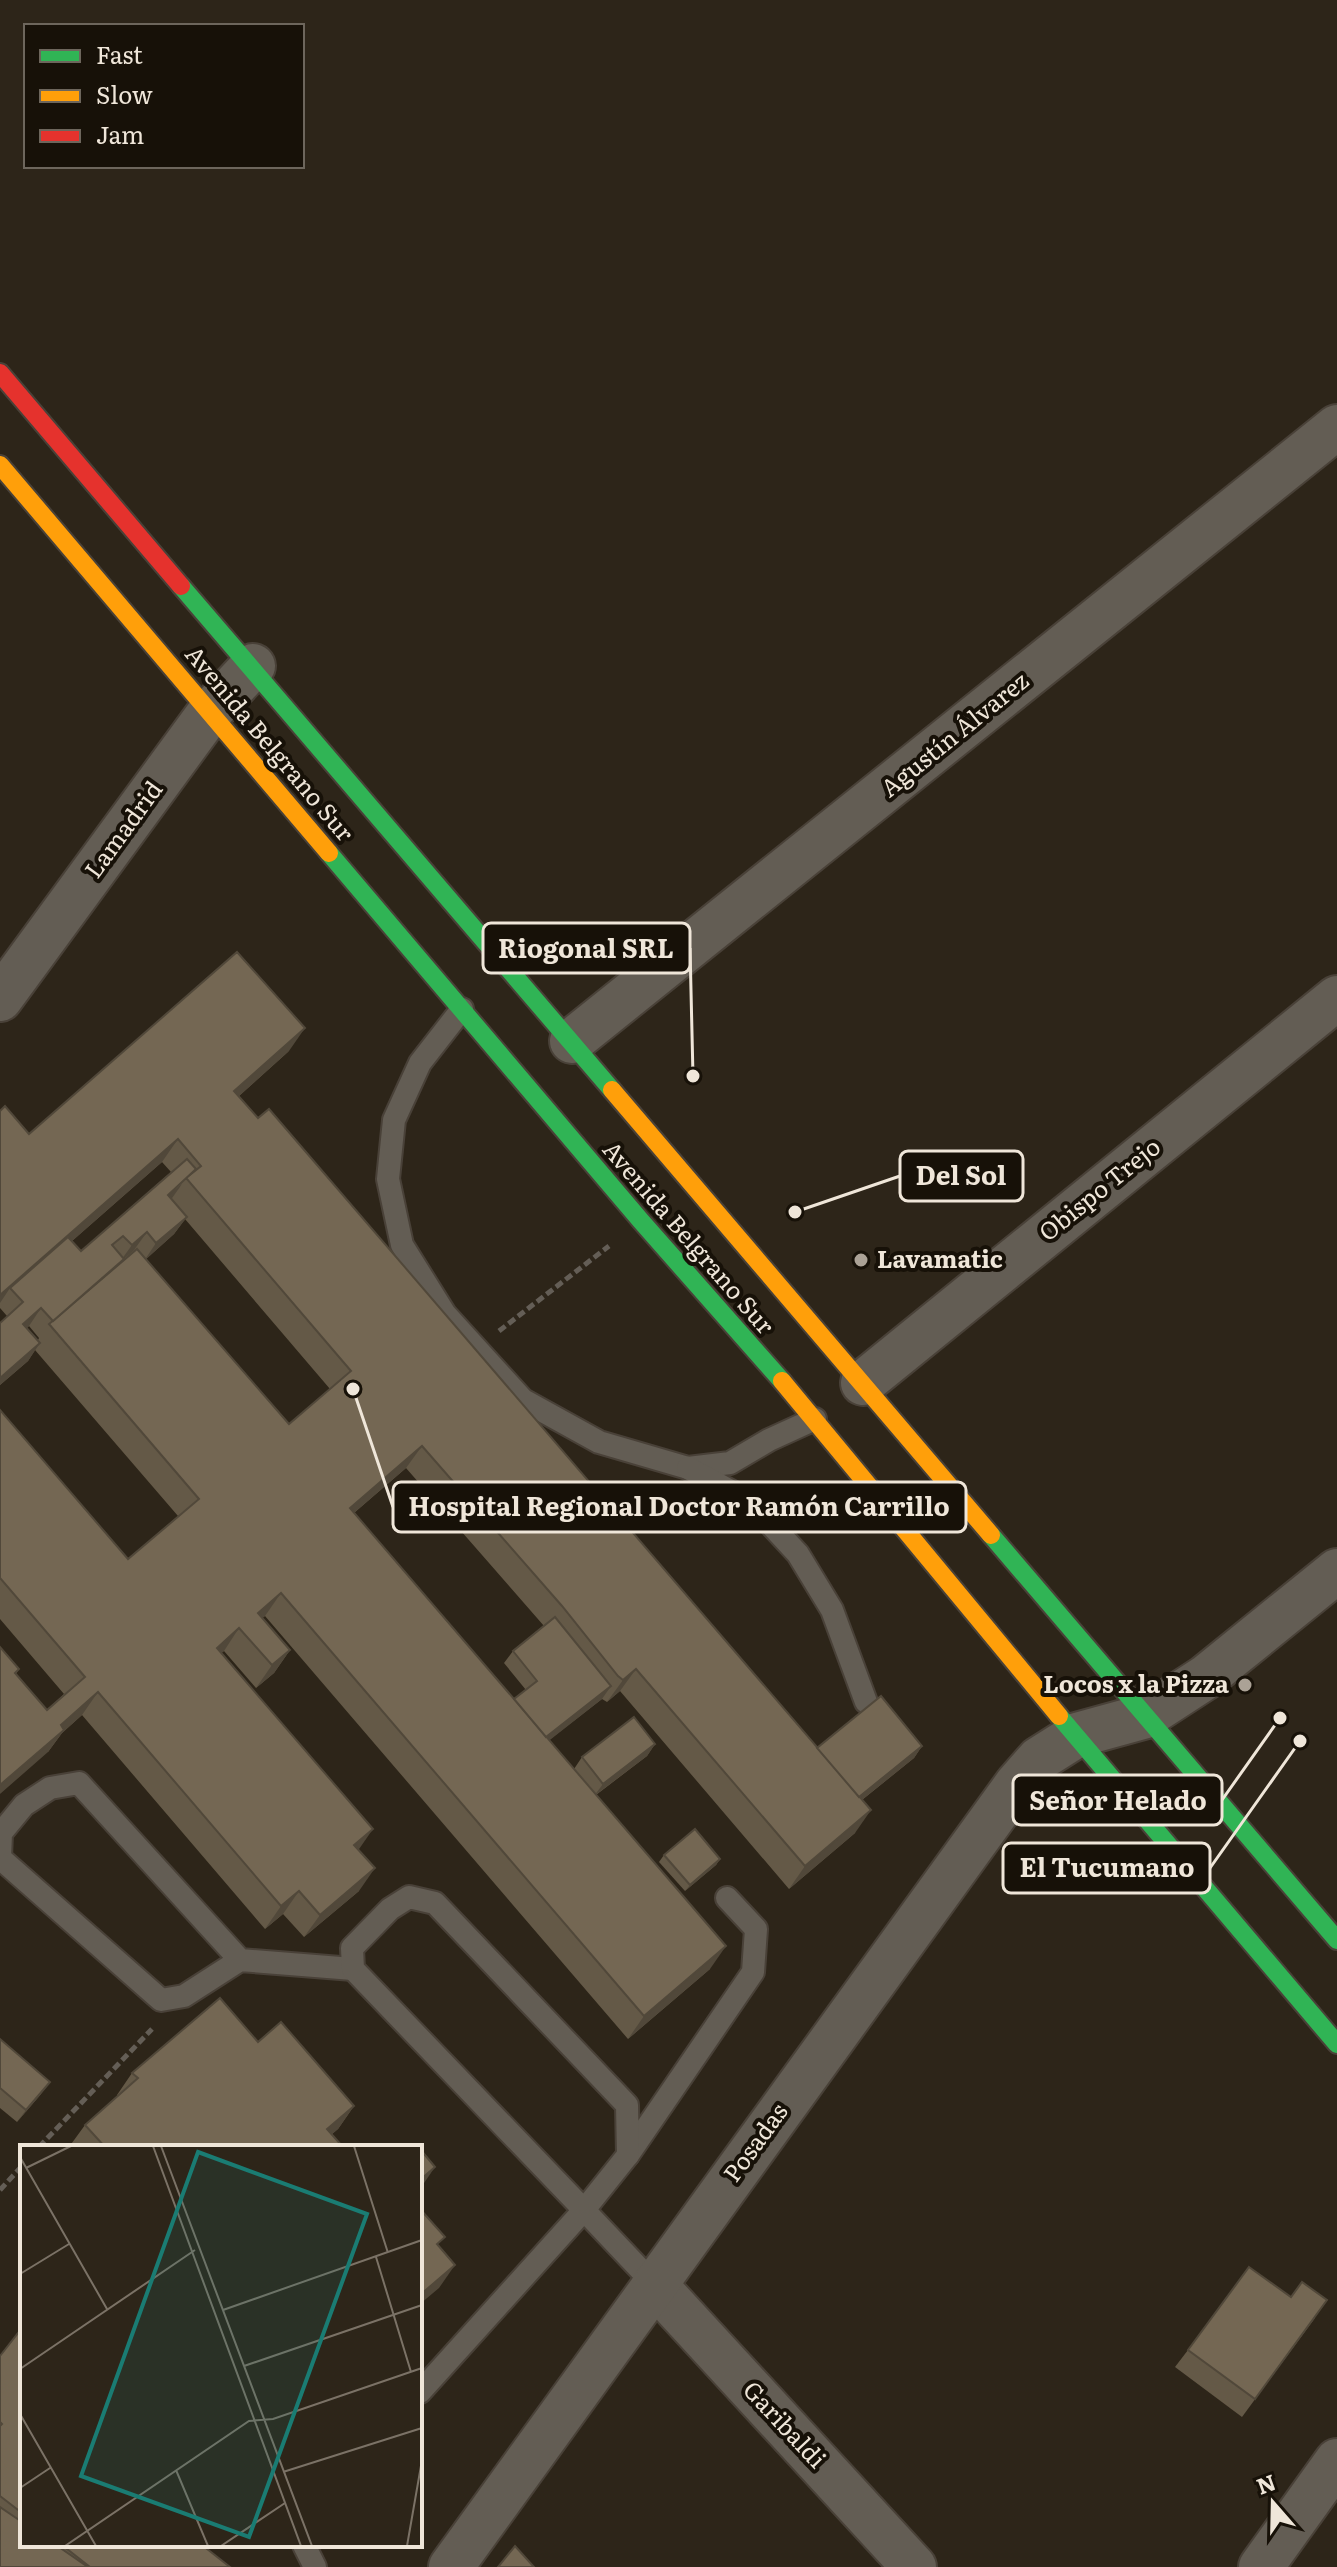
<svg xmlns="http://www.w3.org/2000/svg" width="1337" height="2567" font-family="Literata,serif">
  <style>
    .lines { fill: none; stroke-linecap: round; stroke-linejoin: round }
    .lane-casing { stroke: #494138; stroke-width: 26 }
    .street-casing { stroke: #494138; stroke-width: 48 }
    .fast-casing { stroke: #494138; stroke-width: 22 }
    .slow-casing { stroke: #494138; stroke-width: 22 }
    .jam-casing { stroke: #494138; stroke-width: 22 }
    .path { stroke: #645e56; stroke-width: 5; stroke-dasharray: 8 4; stroke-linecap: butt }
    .lane { stroke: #635d54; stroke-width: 22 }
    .street { stroke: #635d54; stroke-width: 44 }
    .fast { stroke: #30b455; stroke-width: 18 }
    .slow { stroke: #ff9f0a; stroke-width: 18 }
    .jam { stroke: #e5322d; stroke-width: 18 }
    .wall { fill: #645947; fill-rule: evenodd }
    .shaded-wall { fill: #51483a }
    .building { fill: #746753; stroke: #51483a; stroke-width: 2 }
    .poi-dot { fill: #aba296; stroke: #171108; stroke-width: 3 }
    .labels { text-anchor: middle; stroke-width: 8; stroke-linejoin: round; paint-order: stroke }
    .street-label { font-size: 24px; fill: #efe6d9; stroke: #171108 }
    .poi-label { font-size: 24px; font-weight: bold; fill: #efe6d9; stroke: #171108; text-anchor: start }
    .inset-road { fill: none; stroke: #7b7266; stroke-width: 2 }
    .view { fill: #1a7c73; fill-opacity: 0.15; stroke: #1a7c73; stroke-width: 4 }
    .inset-edge { fill: none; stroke: #efe6d9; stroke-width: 4 }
    .leader { fill: none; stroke: #efe6d9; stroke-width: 3 }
    .callout-dot { fill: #efe6d9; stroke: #171108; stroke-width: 3 }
    .callout { fill: #171108; stroke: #efe6d9; stroke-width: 3 }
    .callout-label { font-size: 26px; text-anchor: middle; font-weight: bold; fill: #efe6d9 }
  </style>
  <rect width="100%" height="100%" fill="#2d2519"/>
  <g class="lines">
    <g class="lane-casing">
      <g id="lane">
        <polyline points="462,1009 420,1063 394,1120 388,1179 402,1245 445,1314 523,1400 599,1442 688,1468 730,1463 769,1440 815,1419"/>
        <polyline points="688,1468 749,1501 798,1554 832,1610 866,1702"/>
        <polyline points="240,1960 79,1783 50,1788 24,1805 1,1833 0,1858 161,2000 184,1996 240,1960 353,1969"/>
        <polyline points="628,2155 753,1972 756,1929 727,1898"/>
        <polyline points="420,2392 584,2210 628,2155 627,2105 435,1903 409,1897 390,1909 352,1948 353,1969 584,2210 654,2284"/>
        <polyline points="304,2545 315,2567"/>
      </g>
    </g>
    <g class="street-casing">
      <g id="street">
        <polyline points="0,999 210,712 253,666"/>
        <polyline points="572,1041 1337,427"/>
        <polyline points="863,1383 1337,998"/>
        <polyline points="654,2284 914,2567"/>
        <polyline points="451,2567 1017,1784 1039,1759 1077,1735 1146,1716 1206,1677 1337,1571"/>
        <polyline points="1261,2567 1337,2461"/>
      </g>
    </g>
    <g class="fast-casing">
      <g id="fast">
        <polyline points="181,586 612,1090"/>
        <polyline points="329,853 641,1221 782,1381"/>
        <polyline points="991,1535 1337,1940"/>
        <polyline points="1059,1716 1337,2044"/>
      </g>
    </g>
    <g class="slow-casing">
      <g id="slow">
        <polyline points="0,465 329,853"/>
        <polyline points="612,1090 991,1535"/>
        <polyline points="782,1381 1059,1716"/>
      </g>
    </g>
    <g class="jam-casing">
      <polyline id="jam" points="0,373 181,586"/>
    </g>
    <g class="path">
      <polyline points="499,1331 609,1246"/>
      <polyline points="39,2147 152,2029"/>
      <polyline points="0,2190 22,2166"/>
    </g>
    <use href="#lane" class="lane"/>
    <use href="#street" class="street"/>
    <use href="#fast" class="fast"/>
    <use href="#slow" class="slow"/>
    <use href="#jam" class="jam"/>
  </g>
  <g class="wall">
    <path d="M289,1051L239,1096L817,1748L922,1746L914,1758L862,1800L855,1833L789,1889L620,1691L607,1702L602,1699L549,1740L574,1769L582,1757L655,1744L647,1756L596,1795L710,1969L628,2039L265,1616L262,1618L290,1650L274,1673L256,1688L224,1651L221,1653L358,1850L359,1891L304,1937L283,1914L265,1929L82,1715L62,1733L48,1752L0,1647L19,1669L16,1674L47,1710L64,1694L0,1619V1410L128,1559L178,1516L35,1350L28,1361L0,1385V1323L7,1316L0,1308V1111L29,1134ZM162,1162L171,1172L81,1251L72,1241ZM185,1219L330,1389L289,1424L146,1259L174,1234ZM29,1326L39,1338L38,1340L27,1328ZM406,1468L544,1626L513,1651L504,1663L526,1690L514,1699L354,1513Z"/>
    <polygon points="664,1855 720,1859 716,1865 685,1891 659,1862"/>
    <polygon points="0,2039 41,2094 17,2122 0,2108"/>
    <polygon points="258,2042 354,2106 338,2129 332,2134 343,2147 69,2147 85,2125 117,2096 117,2095 132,2073"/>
    <polygon points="1315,2318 1242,2417 1175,2367 1188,2350"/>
    <polygon points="22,2328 22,2545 202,2545 230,2567 0,2567 0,2356"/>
  </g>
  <g class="shaded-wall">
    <polygon points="305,1028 289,1051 219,1114 234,1091"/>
    <polygon points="178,1139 162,1162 14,1292 10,1288 0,1303 0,1295"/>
    <polygon points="182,1184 170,1201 168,1195"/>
    <polygon points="187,1217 174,1234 144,1261 156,1243"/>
    <polygon points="147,1232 134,1250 119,1263 132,1245"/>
    <polygon points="41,1308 29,1326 11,1341 23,1324"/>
    <polygon points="40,1343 28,1361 0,1385 0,1378"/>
    <polygon points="422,1446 406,1468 334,1530 350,1508"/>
    <polygon points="281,1593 265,1616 244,1634 258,1613"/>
    <polygon points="239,1628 224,1651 201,1670 217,1648"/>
    <polygon points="290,1650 274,1673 256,1688 272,1665"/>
    <polygon points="636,1669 620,1691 607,1702 623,1680"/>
    <polygon points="611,1686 602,1699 527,1758 536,1745"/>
    <polygon points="98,1692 82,1715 62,1733 48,1752 0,1794 0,1785 61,1725"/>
    <polygon points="655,1744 647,1756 594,1796 603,1784"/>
    <polygon points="922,1746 914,1758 848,1811 857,1799"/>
    <polygon points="871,1810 855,1833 789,1889 805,1866"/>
    <polygon points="373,1829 357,1852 354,1845"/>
    <polygon points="720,1859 716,1865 685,1891 690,1885"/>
    <polygon points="375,1868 359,1891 304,1937 320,1915"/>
    <polygon points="299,1891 283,1914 265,1929 281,1906"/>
    <polygon points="726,1946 710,1969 628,2039 644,2016"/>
    <polygon points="50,2082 41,2094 17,2122 26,2110"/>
    <polygon points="354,2106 338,2129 317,2147 327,2129"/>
    <polygon points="435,2167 420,2189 420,2180"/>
    <polygon points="455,2265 439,2288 420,2304 420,2295"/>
  </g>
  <g class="building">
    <polygon points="237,952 305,1028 234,1091 258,1118 269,1109 871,1810 805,1866 636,1669 623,1680 618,1676 562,1606 422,1446 350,1508 726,1946 644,2016 281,1593 258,1613 290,1650 272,1665 239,1628 217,1648 373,1829 354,1845 375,1868 320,1915 299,1891 281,1906 98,1692 61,1725 64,1730 0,1785 0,1647 19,1669 15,1673 47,1710 85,1677 0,1578 0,1410 128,1559 199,1499 49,1324 137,1249 289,1424 351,1371 186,1178 201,1166 178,1139 0,1295 0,1111 5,1106 29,1134"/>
    <polygon points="187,1159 196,1169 168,1195 187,1217 156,1243 147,1232 132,1245 123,1236 112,1245 124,1259 53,1321 41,1308 23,1324 40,1343 0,1378 0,1323 23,1302 10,1288 68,1237 81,1251"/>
    <polygon points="555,1617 611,1686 546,1737 514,1699 537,1681 513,1651"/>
    <polygon points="881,1696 922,1746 859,1797 817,1748"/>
    <polygon points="634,1717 655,1744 603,1784 582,1757"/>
    <polygon points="695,1829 720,1859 690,1885 664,1855"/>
    <polygon points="220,1998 258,2042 281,2022 354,2106 327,2129 343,2147 105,2147 85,2125 138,2078 132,2073"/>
    <polygon points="0,2039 50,2082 26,2110 0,2088"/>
    <polygon points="420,2149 435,2167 420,2180"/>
    <polygon points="420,2209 445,2237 437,2244 455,2265 420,2295"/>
    <polygon points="1249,2267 1291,2297 1302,2282 1327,2300 1255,2399 1188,2350"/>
    <polygon points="22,2328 22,2513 0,2496 0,2426 2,2424 0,2422 0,2356"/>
    <polygon points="0,2507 22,2522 22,2545 56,2545 88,2567 0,2567"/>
    <polygon points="62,2545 202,2545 230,2567 90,2567"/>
    <polygon points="515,2546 534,2567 498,2567"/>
  </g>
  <g class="poi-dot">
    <circle cx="861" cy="1260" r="8"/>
    <circle cx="1245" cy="1685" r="8"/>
  </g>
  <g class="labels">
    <g class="street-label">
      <text transform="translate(955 735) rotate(-39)" y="8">Agustín Álvarez</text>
      <text transform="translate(269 744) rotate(50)" y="8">Avenida Belgrano Sur</text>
      <text transform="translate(124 830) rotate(-54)" y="8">Lamadrid</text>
      <text transform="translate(1100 1190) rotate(-39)" y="8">Obispo Trejo</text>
      <text transform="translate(688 1238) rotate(49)" y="8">Avenida Belgrano Sur</text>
      <text transform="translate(756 2143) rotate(-54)" y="8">Posadas</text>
      <text transform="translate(784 2425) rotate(47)" y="8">Garibaldi</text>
    </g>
    <g class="poi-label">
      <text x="877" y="1268">Lavamatic</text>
      <text x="1229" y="1693" text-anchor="end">Locos x la Pizza</text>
    </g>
  </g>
  <g transform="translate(20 2145)">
    <rect width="402" height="402" fill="#2d2519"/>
    <path class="inset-road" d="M133,1L281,401M141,1L292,401M334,1L368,108M0,12L87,164M6,23L51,1M356,112L391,227M0,129L49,99M203,165L402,95M224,221L402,160M0,224L175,105M0,269L76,401M156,325L188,401M263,327L402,283M0,343L30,323M45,401L229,276L253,274L402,223M201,401L265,358M387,401L402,315"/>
    <path class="view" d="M178,7L347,69L229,392L61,331Z"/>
    <rect width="402" height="402" class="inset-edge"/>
  </g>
  <path class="leader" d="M693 1076L690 948M795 1212L900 1176M353 1389L393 1507M1280 1718L1222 1800M1300 1741L1210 1868"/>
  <g class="callout-dot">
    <circle cx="693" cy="1076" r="8"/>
    <circle cx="795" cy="1212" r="8"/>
    <circle cx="353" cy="1389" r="8"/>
    <circle cx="1280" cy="1718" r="8"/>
    <circle cx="1300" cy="1741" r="8"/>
  </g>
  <g class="callout">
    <rect x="483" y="923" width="207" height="50" rx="8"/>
    <rect x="900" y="1151" width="123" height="50" rx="8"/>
    <rect x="393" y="1482" width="573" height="50" rx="8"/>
    <rect x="1013" y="1775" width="209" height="50" rx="8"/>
    <rect x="1003" y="1843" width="207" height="50" rx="8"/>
  </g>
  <g class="callout-label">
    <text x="586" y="958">Riogonal SRL</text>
    <text x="961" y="1185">Del Sol</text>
    <text x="679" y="1516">Hospital Regional Doctor Ramón Carrillo</text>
    <text x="1118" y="1810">Señor Helado</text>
    <text x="1107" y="1877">El Tucumano</text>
  </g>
  <rect x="24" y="24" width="280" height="144" fill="#171108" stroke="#6d665c" stroke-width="2"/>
  <rect x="40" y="50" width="40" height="12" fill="#30b455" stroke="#6d665c" stroke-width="2"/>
  <text x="96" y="64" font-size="24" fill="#efe6d9">Fast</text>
  <rect x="40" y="90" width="40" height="12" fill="#ff9f0a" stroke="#6d665c" stroke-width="2"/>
  <text x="96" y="104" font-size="24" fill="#efe6d9">Slow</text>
  <rect x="40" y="130" width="40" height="12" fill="#e5322d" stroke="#6d665c" stroke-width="2"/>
  <text x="96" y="144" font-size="24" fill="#efe6d9">Jam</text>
  <g transform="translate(1273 2503) rotate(340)" stroke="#171108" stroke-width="6" paint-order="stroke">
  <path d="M0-6L14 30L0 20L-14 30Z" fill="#efe6d9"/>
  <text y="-12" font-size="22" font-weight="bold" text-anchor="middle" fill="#efe6d9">N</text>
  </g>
</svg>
